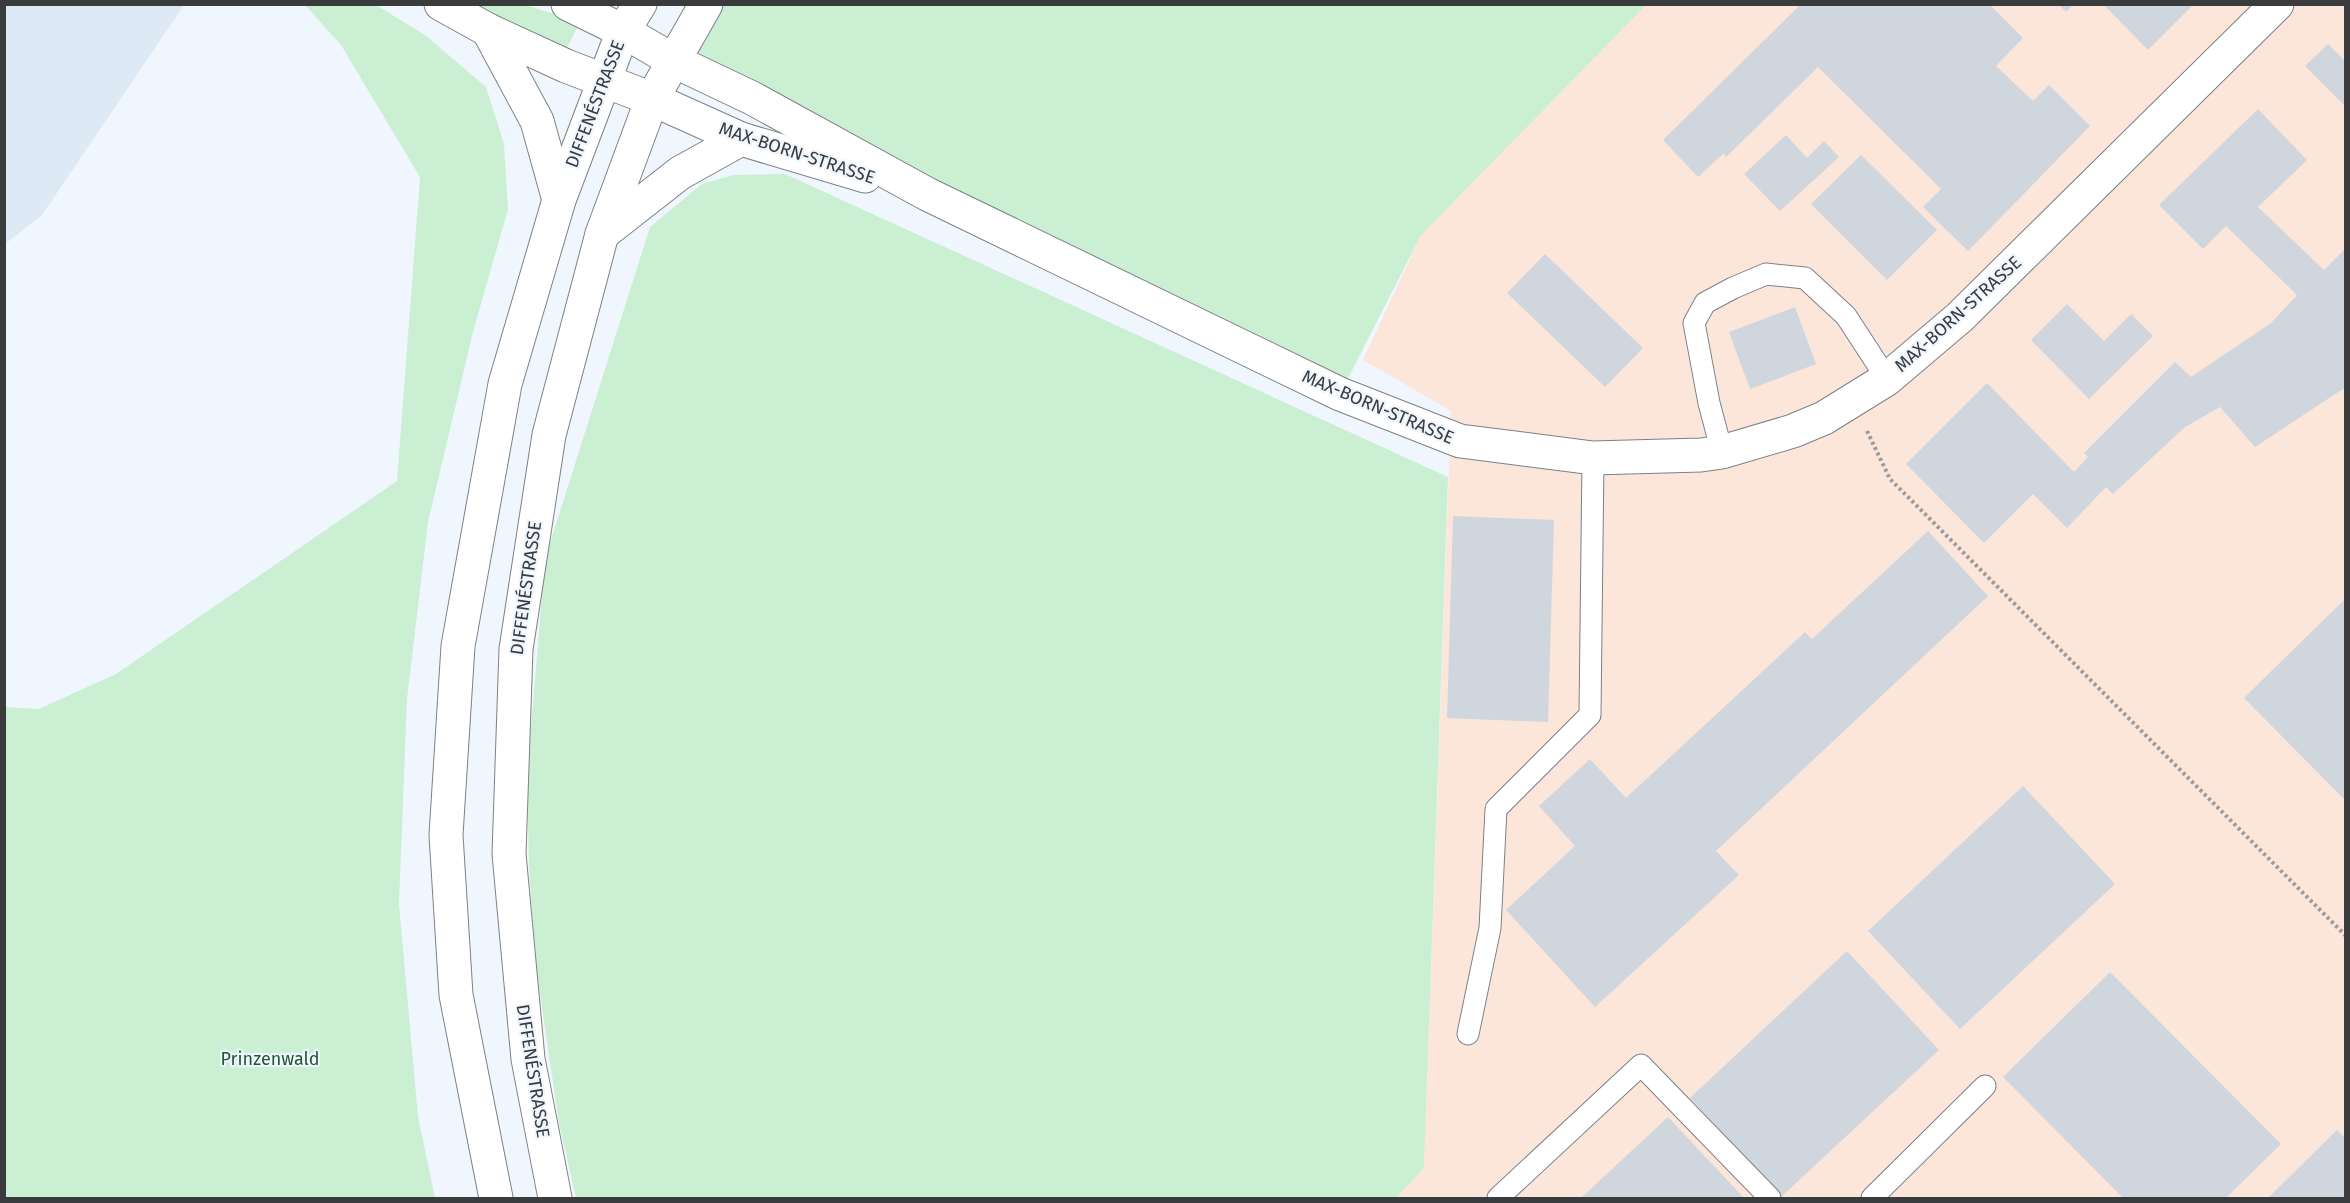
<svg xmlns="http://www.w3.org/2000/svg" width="2350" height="1203" font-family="'Fira Sans',sans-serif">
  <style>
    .built { fill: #dde9f4 }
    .industrial { fill: #fce6d9 }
    .green { fill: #caefd2 }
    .building { fill: #d0d6dd }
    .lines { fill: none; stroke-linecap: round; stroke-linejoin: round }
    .service-casing { stroke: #7c8187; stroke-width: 23 }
    .minor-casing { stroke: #7c8187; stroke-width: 35 }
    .secondary-casing { stroke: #7c8187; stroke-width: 35 }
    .path { stroke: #989ca1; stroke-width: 4; stroke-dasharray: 3 3; stroke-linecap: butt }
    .service { stroke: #fff; stroke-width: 21 }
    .minor { stroke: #fff; stroke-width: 33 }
    .secondary { stroke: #fff; stroke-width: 33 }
    .labels { text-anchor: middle; stroke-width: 4.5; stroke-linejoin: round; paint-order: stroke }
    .street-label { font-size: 18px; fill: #393b3d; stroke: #f0f6fd }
    .park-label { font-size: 18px; fill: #1f5932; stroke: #f0f6fd }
  </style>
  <rect width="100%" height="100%" fill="#f0f6fd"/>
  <polygon class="built" points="5,4 184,5 42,215 5,244"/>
  <polygon class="industrial" points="1639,5 2345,5 2345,1198 1396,1198 1424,1168 1451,411 1363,360 1421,235"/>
  <g class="green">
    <polygon points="305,5 376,5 425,35 486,87 504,144 508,209 473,332 428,522 407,699 399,904 418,1117 435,1198 5,1198 5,707 39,709 116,674 397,481 420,177 341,45"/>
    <polygon points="471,5 525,5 554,14 577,28 567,48"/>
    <polygon points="706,5 1646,5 1421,235 1340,394 674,61"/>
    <polygon points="785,174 1448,477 1424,1168 1396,1198 576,1198 559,1123 536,967 529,867 527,777 545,559 650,227 702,184 733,175"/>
  </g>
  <g class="building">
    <polygon points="1801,4 1989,4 2023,38 1996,66 2033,101 2049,85 2090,126 1968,251 1923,207 1941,189 1818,67 1726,157 1724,153 1698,177 1663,140"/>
    <polygon points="2058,4 2074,4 2066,12"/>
    <polygon points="2103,4 2194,4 2148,50"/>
    <polygon points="2328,44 2346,62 2346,107 2305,66"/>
    <polygon points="2258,109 2307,160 2258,207 2324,270 2346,248 2346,387 2255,447 2220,407 2185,427 2113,494 2106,487 2067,528 2033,494 1984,543 1906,464 1987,383 2074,472 2088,457 2084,453 2175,362 2191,377 2271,323 2297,295 2226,226 2203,249 2159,205"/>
    <polygon points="1786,135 1807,158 1824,141 1839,157 1780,211 1744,174"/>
    <polygon points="1861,155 1937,230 1887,280 1811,204"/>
    <polygon points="1545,254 1643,348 1605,387 1507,293"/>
    <polygon points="2067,304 2104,341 2131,314 2153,336 2089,399 2031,340"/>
    <polygon points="1795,307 1816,364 1750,389 1729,332"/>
    <polygon points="1453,516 1554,520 1548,722 1447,718"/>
    <polygon points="1928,531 1988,596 1716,851 1739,875 1595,1007 1506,910 1575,846 1539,806 1590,759 1626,798 1805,632 1812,639"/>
    <polygon points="2346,598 2346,801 2244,698"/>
    <polygon points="2023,786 2115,884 1960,1029 1868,931"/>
    <polygon points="1847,951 1939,1050 1782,1196 1690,1098"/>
    <polygon points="2110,972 2281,1144 2226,1198 2123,1198 2003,1077"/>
    <polygon points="1668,1117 1744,1198 1581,1198"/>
    <polygon points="2337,1130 2346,1139 2346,1198 2268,1198"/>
  </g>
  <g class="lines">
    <g class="service-casing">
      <g id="service">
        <polyline points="1722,452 1709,403 1694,323 1705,303 1733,288 1766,274 1805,278 1846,316 1887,379"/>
        <polyline points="1468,1034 1490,928 1496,809 1590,715 1593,458"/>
        <polyline points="1498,1198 1641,1065 1770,1198"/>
        <polyline points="1872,1198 1985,1086"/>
      </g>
    </g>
    <g class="minor-casing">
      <g id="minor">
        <polyline points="441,4 488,30 566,66 652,99 741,139 865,176"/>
        <polyline points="568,4 623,31 674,61 752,98 927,194 1340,394 1460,441 1593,458 1701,455 1722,452 1793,431 1824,418 1887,379 1960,317 2277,4"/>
      </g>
    </g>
    <g class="secondary-casing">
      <g id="secondary">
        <polyline points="488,30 537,121 559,200"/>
        <polyline points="602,234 680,173 741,139"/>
        <polyline points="496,1198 456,995 446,835 458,646 505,384 559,200 623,31 640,4"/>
        <polyline points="555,1198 528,1059 509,854 516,649 549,435 602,234 652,99 706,4"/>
      </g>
    </g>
    <polyline class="path" points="1867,431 1890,479 2346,936"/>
    <use href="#service" class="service"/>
    <use href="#minor" class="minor"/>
    <use href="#secondary" class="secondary"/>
  </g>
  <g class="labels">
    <g class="street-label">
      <text transform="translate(595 104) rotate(-69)" y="6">DIFFENÉSTRASSE</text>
      <text transform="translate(797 153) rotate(18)" y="6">MAX-BORN-STRASSE</text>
      <text transform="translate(1958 314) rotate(-42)" y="6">MAX-BORN-STRASSE</text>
      <text transform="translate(1378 407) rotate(23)" y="6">MAX-BORN-STRASSE</text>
      <text transform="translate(526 588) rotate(-82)" y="6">DIFFENÉSTRASSE</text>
      <text transform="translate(533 1071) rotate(81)" y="6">DIFFENÉSTRASSE</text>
    </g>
    <g class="park-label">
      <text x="270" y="1065">Prinzenwald</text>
    </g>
  </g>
  <rect width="2350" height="1203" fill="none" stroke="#393b3d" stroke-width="12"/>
</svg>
